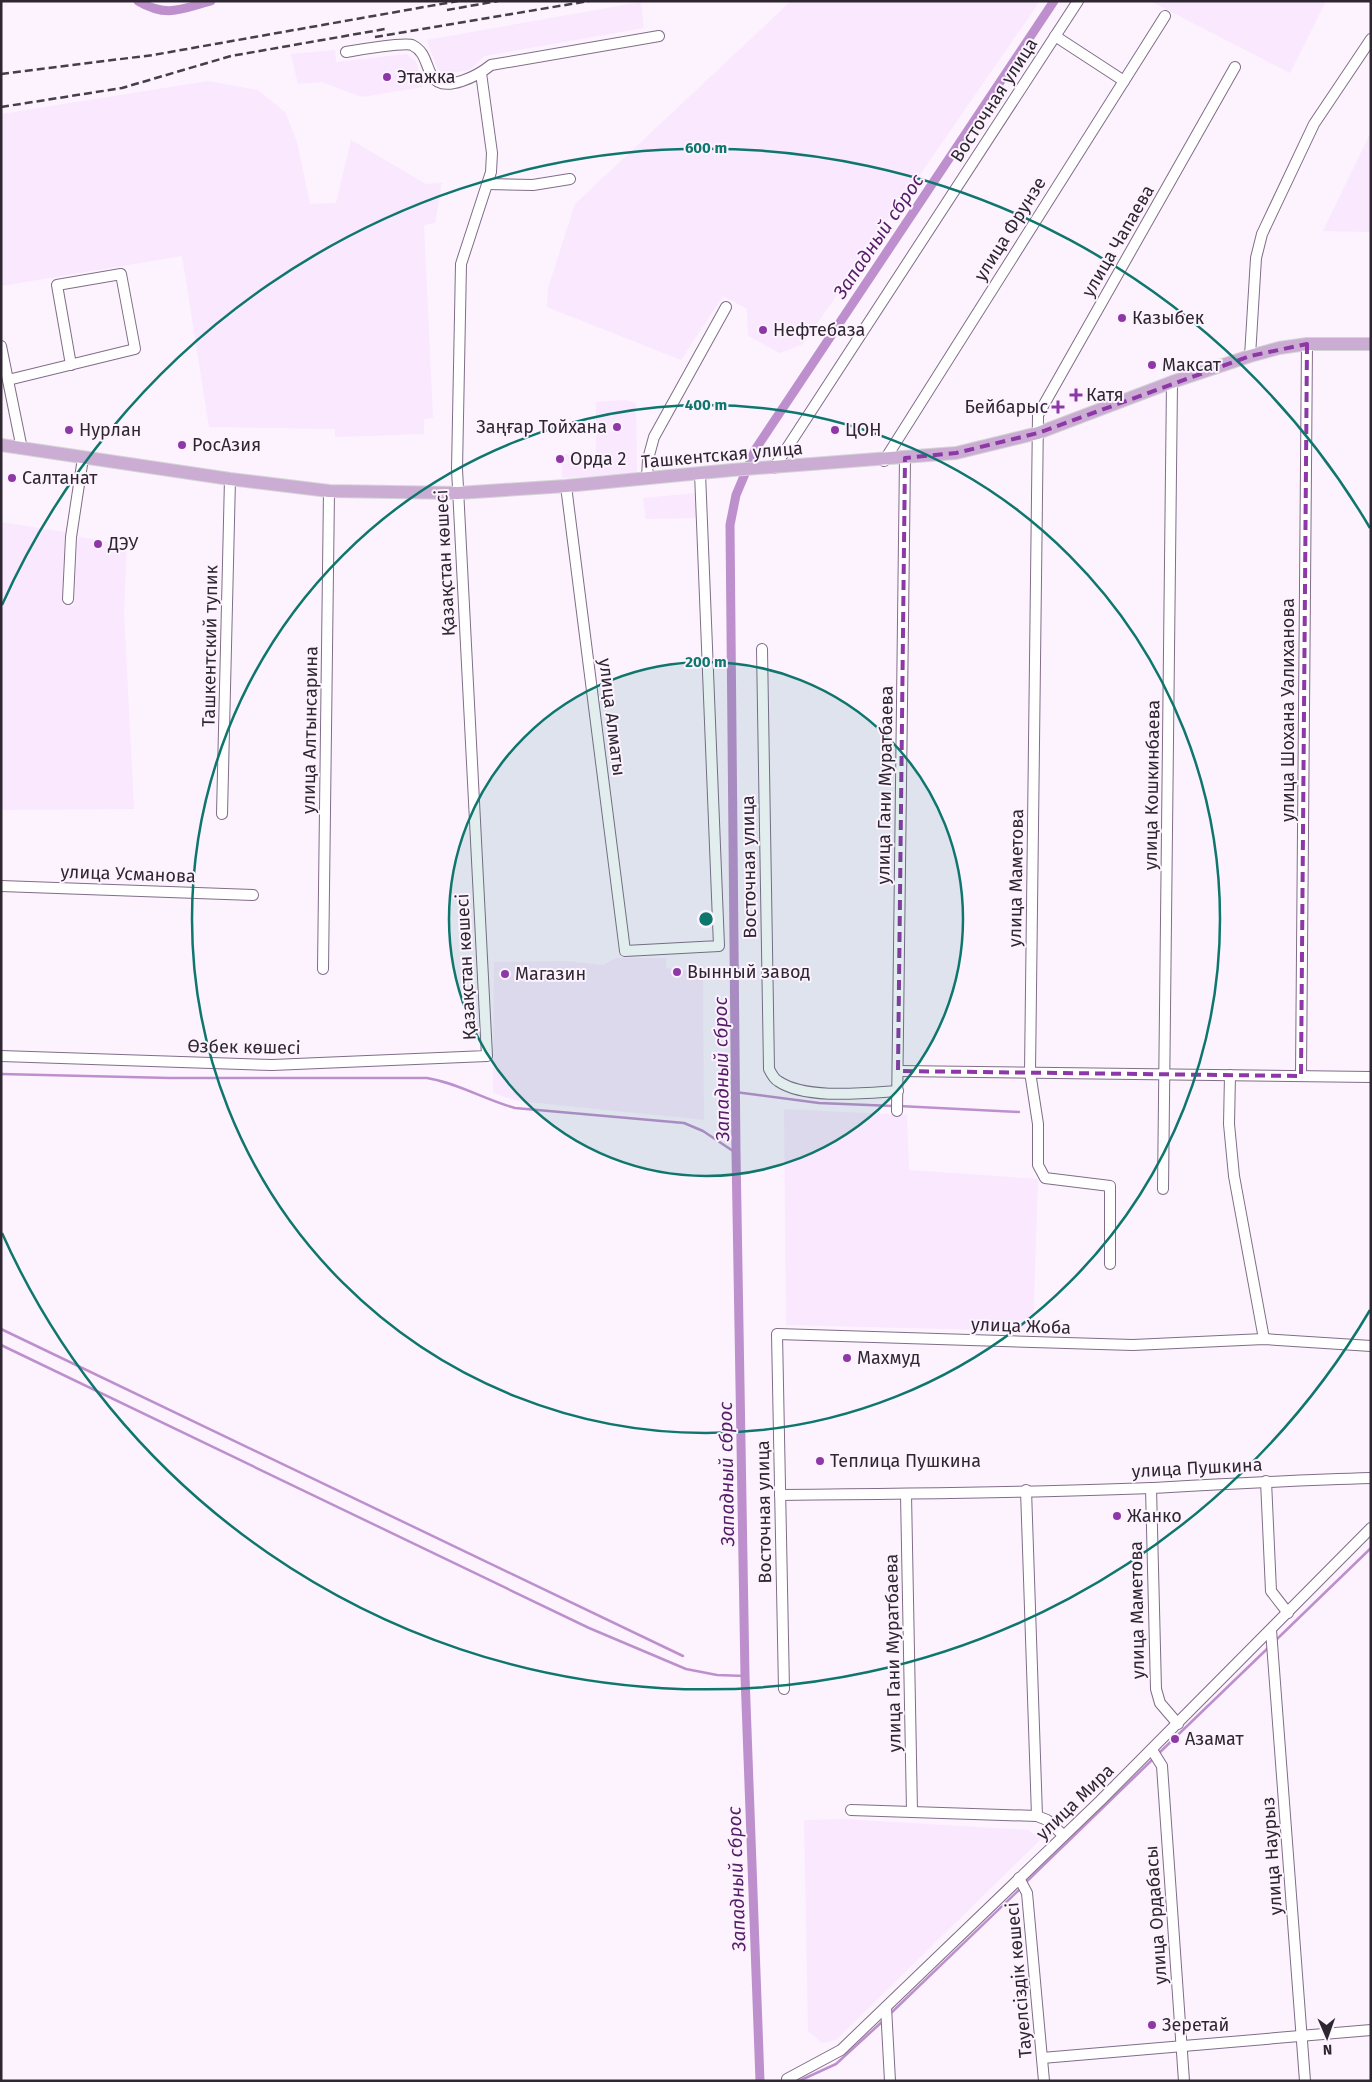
<svg xmlns="http://www.w3.org/2000/svg" width="1372" height="2082" font-family="'Fira Sans',sans-serif">
  <style>
    .built { fill: #f9e8fe }
    .lines { fill: none; stroke-linecap: round; stroke-linejoin: round }
    .stream { stroke: #be8fcd; stroke-width: 2.5 }
    .canal { stroke: #be8fcd; stroke-width: 9 }
    .minor-casing { stroke: #816d88; stroke-width: 12 }
    .major-casing { stroke: #d5d4d6; stroke-width: 14 }
    .minor { stroke: #fff; stroke-width: 10 }
    .major { stroke: #cbadd4; stroke-width: 12 }
    .rail { stroke: #463e49; stroke-width: 2.5; stroke-dasharray: 8 4; stroke-linecap: butt }
    .marked { fill: none; stroke: #8d38a6; stroke-width: 4; stroke-dasharray: 10 6; stroke-linejoin: round }
    .ring { fill: none; stroke: #0f766e; stroke-width: 2.5 }
    .poi-dot { fill: #8d38a6; stroke: #fcf3ff; stroke-width: 2 }
    .labels { text-anchor: middle; stroke-width: 4; stroke-linejoin: round; paint-order: stroke }
    .poi-label { font-size: 18px; fill: #2e2631; stroke: #fcf3ff; text-anchor: start }
    .street-label { font-size: 18px; fill: #2e2631; stroke: #fcf3ff }
    .water-label { font-size: 19px; font-style: italic; fill: #561c67; stroke: #fcf3ff }
    .centre { fill: #0f766e; stroke: #fcf3ff; stroke-width: 2.5 }
    .ring-label { font-size: 15px; text-anchor: middle; font-weight: bold; fill: #0f766e; stroke: #fcf3ff; stroke-width: 4; stroke-linejoin: round; paint-order: stroke }
  </style>
  <rect width="100%" height="100%" fill="#fcf3ff"/>
  <g class="built">
    <polygon points="791,1 1040,1 803,344 780,353 748,336 747,309 723,296 681,360 547,307 548,288 575,204"/>
    <polygon points="1150,1 1326,1 1290,73"/>
    <polygon points="641,2 644,28 484,56 470,70 448,73 438,70 427,40"/>
    <polygon points="335,50 336,62 407,54 416,62 423,87 362,97 322,82 298,84 291,54"/>
    <polygon points="208,81 258,90 285,112 297,142 310,204 336,203 351,140 426,184 442,183 435,223 424,225 433,418 424,419 424,434 335,437 335,429 209,427 182,256 1,286 1,114"/>
    <polygon points="1371,132 1371,232 1323,231"/>
    <polygon points="625,400 636,403 637,474 562,478 561,454 596,455 596,402"/>
    <polygon points="697,493 699,518 646,519 643,498"/>
    <polygon points="1,522 65,532 62,605 74,606 78,537 127,544 124,611 134,809 1,810"/>
    <polygon points="616,958 667,958 666,968 703,972 704,1120 518,1101 493,1093 494,962 567,961 603,965"/>
    <polygon points="784,1109 907,1115 909,1170 1038,1179 1033,1331 786,1325"/>
    <polygon points="845,1819 1028,1830 1041,1839 836,2040 822,2043 808,2031 804,1820"/>
  </g>
  <g class="lines">
    <g class="stream">
      <path d="M1,1074L170,1078H427C458,1083 485,1100 515,1108L684,1123L703,1131L736,1153"/>
      <polyline points="735,1092 819,1103 893,1106"/>
      <polyline points="899,1106 1019,1112"/>
      <polyline points="1,1329 683,1656"/>
      <polyline points="1,1345 589,1628 686,1669 717,1675 745,1676"/>
      <polyline points="1276,1640 1371,1548"/>
      <polyline points="1157,1755 1268,1648"/>
      <polyline points="1024,1884 1153,1759"/>
      <polyline points="890,2014 1021,1888"/>
      <polyline points="799,2081 836,2064 884,2020"/>
    </g>
    <g class="canal">
      <path d="M138,1C167,18 181,9 211,1"/>
      <polyline points="760,2081 745,1676 736,1153 730,525 736,495 755,450 1054,1"/>
    </g>
    <g class="minor-casing">
      <g id="minor">
        <polyline points="1055,36 1124,81"/>
        <path d="M346,52C357,50 405,42 412,45C426,52 425,64 432,76C444,95 480,74 491,65L659,36"/>
        <polyline points="487,184 533,185 570,179"/>
        <polyline points="1,346 22,449"/>
        <polyline points="1250,356 1256,258 1262,234 1314,124 1371,39"/>
        <polyline points="8,380 135,349 121,274 57,285 71,365"/>
        <polyline points="884,461 1165,16"/>
        <polyline points="774,468 1078,1"/>
        <polyline points="647,478 648,459 654,437 726,307"/>
        <polyline points="566,486 625,951 719,946 700,473"/>
        <polyline points="68,599 71,537 83,458"/>
        <path d="M762,649L769,1069C771,1073 774,1079 778,1081C805,1100 866,1093 898,1091"/>
        <polyline points="222,814 230,479"/>
        <polyline points="1,886 253,895"/>
        <polyline points="323,969 329,491"/>
        <polyline points="1,1056 272,1065 487,1056 457,469 461,264 491,172 492,153 481,73"/>
        <polyline points="898,1071 1371,1077"/>
        <polyline points="1230,1075 1229,1124 1234,1176 1264,1339"/>
        <polyline points="1301,1076 1307,344"/>
        <polyline points="897,1111 905,458"/>
        <polyline points="1163,1189 1172,382"/>
        <polyline points="1110,1264 1110,1186 1045,1178 1038,1165 1038,1124 1030,1072 1038,415 1235,67"/>
        <polyline points="1266,1481 1271,1591 1288,1613"/>
        <polyline points="1151,1488 1156,1689 1160,1703 1178,1724"/>
        <polyline points="1026,1490 1037,1816"/>
        <polyline points="906,1494 912,1811"/>
        <path d="M780,1495C904,1494 1028,1493 1151,1488C1225,1484 1297,1480 1371,1478"/>
        <polyline points="1271,1630 1305,2081"/>
        <polyline points="784,1689 777,1334 1133,1345 1264,1339 1371,1346"/>
        <polyline points="1152,1750 1162,1766 1184,2081"/>
        <polyline points="851,1810 1037,1816 1047,1820 1063,1835"/>
        <polyline points="1019,1878 1027,1893 1044,2081"/>
        <polyline points="886,2007 890,2081"/>
        <polyline points="1042,2058 1371,2030"/>
        <polyline points="787,2079 841,2050 1100,1801 1371,1528"/>
      </g>
    </g>
    <g class="major-casing">
      <polyline id="major" points="1,445 230,479 329,491 458,493 566,486 732,470 956,453 1038,433 1172,382 1250,356 1279,348 1307,344 1371,344"/>
    </g>
    <use href="#minor" class="minor"/>
    <use href="#major" class="major"/>
    <g class="rail">
      <polyline points="447,10 498,1"/>
      <polyline points="375,37 589,1"/>
      <polyline points="1,74 153,55 458,1"/>
      <polyline points="1,107 122,88 231,56 385,29"/>
    </g>
  </g>
  <path class="marked" d="M1307,344L1301,1076L898,1071L905,458L956,453L1038,433L1250,356Z"/>
  <circle cx="706" cy="919" r="257" fill="#0f766e" fill-opacity=".12"/>
  <g class="ring">
    <circle cx="706" cy="919" r="257"/>
    <circle cx="706" cy="919" r="514"/>
    <path d="M1370 1310A771 771 0 0 1 2 1233M2 605A771 771 0 0 1 1370 528"/>
  </g>
  <g class="poi-dot">
    <circle cx="387" cy="77" r="5"/>
    <circle cx="1122" cy="318" r="5"/>
    <circle cx="763" cy="330" r="5"/>
    <circle cx="1152" cy="365" r="5"/>
    <path d="M1073.5 387.5h5v5h5v5h-5v5h-5v-5h-5v-5h5z"/>
    <path d="M1055.5 399.5h5v5h5v5h-5v5h-5v-5h-5v-5h5z"/>
    <circle cx="617" cy="427" r="5"/>
    <circle cx="69" cy="430" r="5"/>
    <circle cx="835" cy="430" r="5"/>
    <circle cx="182" cy="445" r="5"/>
    <circle cx="560" cy="459" r="5"/>
    <circle cx="12" cy="478" r="5"/>
    <circle cx="98" cy="544" r="5"/>
    <circle cx="677" cy="972" r="5"/>
    <circle cx="505" cy="974" r="5"/>
    <circle cx="847" cy="1358" r="5"/>
    <circle cx="820" cy="1461" r="5"/>
    <circle cx="1117" cy="1516" r="5"/>
    <circle cx="1175" cy="1739" r="5"/>
    <circle cx="1152" cy="2025" r="5"/>
  </g>
  <g class="labels">
    <g class="poi-label">
      <text x="397" y="83">Этажка</text>
      <text x="1132" y="324">Казыбек</text>
      <text x="773" y="336">Нефтебаза</text>
      <text x="1162" y="371">Максат</text>
      <text x="1086" y="401">Катя</text>
      <text x="1048" y="413" text-anchor="end">Бейбарыс</text>
      <text x="607" y="433" text-anchor="end">Заңғар Тойхана</text>
      <text x="79" y="436">Нурлан</text>
      <text x="845" y="436">ЦОН</text>
      <text x="192" y="451">РосАзия</text>
      <text x="570" y="465">Орда 2</text>
      <text x="22" y="484">Салтанат</text>
      <text x="108" y="550">ДЭУ</text>
      <text x="687" y="978">Вынный завод</text>
      <text x="515" y="980">Магазин</text>
      <text x="857" y="1364">Махмуд</text>
      <text x="830" y="1467">Теплица Пушкина</text>
      <text x="1127" y="1522">Жанко</text>
      <text x="1185" y="1745">Азамат</text>
      <text x="1162" y="2031">Зеретай</text>
    </g>
    <g class="street-label">
      <text transform="translate(994 100) rotate(-57)" y="6">Восточная улица</text>
      <text transform="translate(1010 229) rotate(-58)" y="6">улица Фрунзе</text>
      <text transform="translate(1118 241) rotate(-60)" y="6">улица Чапаева</text>
      <text transform="translate(722 455) rotate(-5)" y="6">Ташкентская улица</text>
      <text transform="translate(445 563) rotate(-93)" y="6">Қазақстан көшесі</text>
      <text transform="translate(210 646) rotate(-89)" y="6">Ташкентский тупик</text>
      <text transform="translate(1288 710) rotate(-90)" y="6">улица Шохана Уалиханова</text>
      <text transform="translate(612 717) rotate(83)" y="6">улица Алматы</text>
      <text transform="translate(310 730) rotate(-89)" y="6">улица Алтынсарина</text>
      <text transform="translate(885 785) rotate(-89)" y="6">улица Гани Муратбаева</text>
      <text transform="translate(1152 785) rotate(-89)" y="6">улица Кошкинбаева</text>
      <text transform="translate(749 867) rotate(-91)" y="6">Восточная улица</text>
      <text transform="translate(128 874) rotate(2)" y="6">улица Усманова</text>
      <text transform="translate(1016 878) rotate(-89)" y="6">улица Маметова</text>
      <text transform="translate(466 967) rotate(-93)" y="6">Қазақстан көшесі</text>
      <text transform="translate(244 1047) rotate(1)" y="6">Өзбек көшесі</text>
      <text transform="translate(1021 1326) rotate(2)" y="6">улица Жоба</text>
      <text transform="translate(1197 1468) rotate(-3)" y="6">улица Пушкина</text>
      <text transform="translate(764 1512) rotate(-91)" y="6">Восточная улица</text>
      <text transform="translate(1137 1610) rotate(-91)" y="6">улица Маметова</text>
      <text transform="translate(893 1653) rotate(-91)" y="6">улица Гани Муратбаева</text>
      <text transform="translate(1075 1802) rotate(-44)" y="6">улица Мира</text>
      <text transform="translate(1272 1856) rotate(-94)" y="6">улица Наурыз</text>
      <text transform="translate(1156 1915) rotate(-94)" y="6">улица Ордабасы</text>
      <text transform="translate(1019 1980) rotate(-95)" y="6">Тауелсіздік көшесі</text>
    </g>
    <g class="water-label">
      <text transform="translate(878 236) rotate(-56)" y="7">Западный сброс</text>
      <text transform="translate(721 1069) rotate(-91)" y="7">Западный сброс</text>
      <text transform="translate(726 1474) rotate(-91)" y="7">Западный сброс</text>
      <text transform="translate(736 1879) rotate(-92)" y="7">Западный сброс</text>
    </g>
  </g>
  <circle cx="706" cy="919" r="8" class="centre"/>
  <g class="ring-label">
    <text x="706" y="153">600 m</text>
    <text x="706" y="410">400 m</text>
    <text x="706" y="667">200 m</text>
  </g>
  <rect width="1372" height="2082" fill="none" stroke="#2e2631" stroke-width="5"/>
  <g transform="translate(1327 2037) rotate(178)" stroke="#fcf3ff" stroke-width="4" paint-order="stroke">
  <path d="M0-4L9 19L0 12L-9 19Z" fill="#2e2631"/>
  <text y="-8" font-size="14" font-weight="bold" text-anchor="middle" fill="#2e2631">N</text>
  </g>
</svg>
